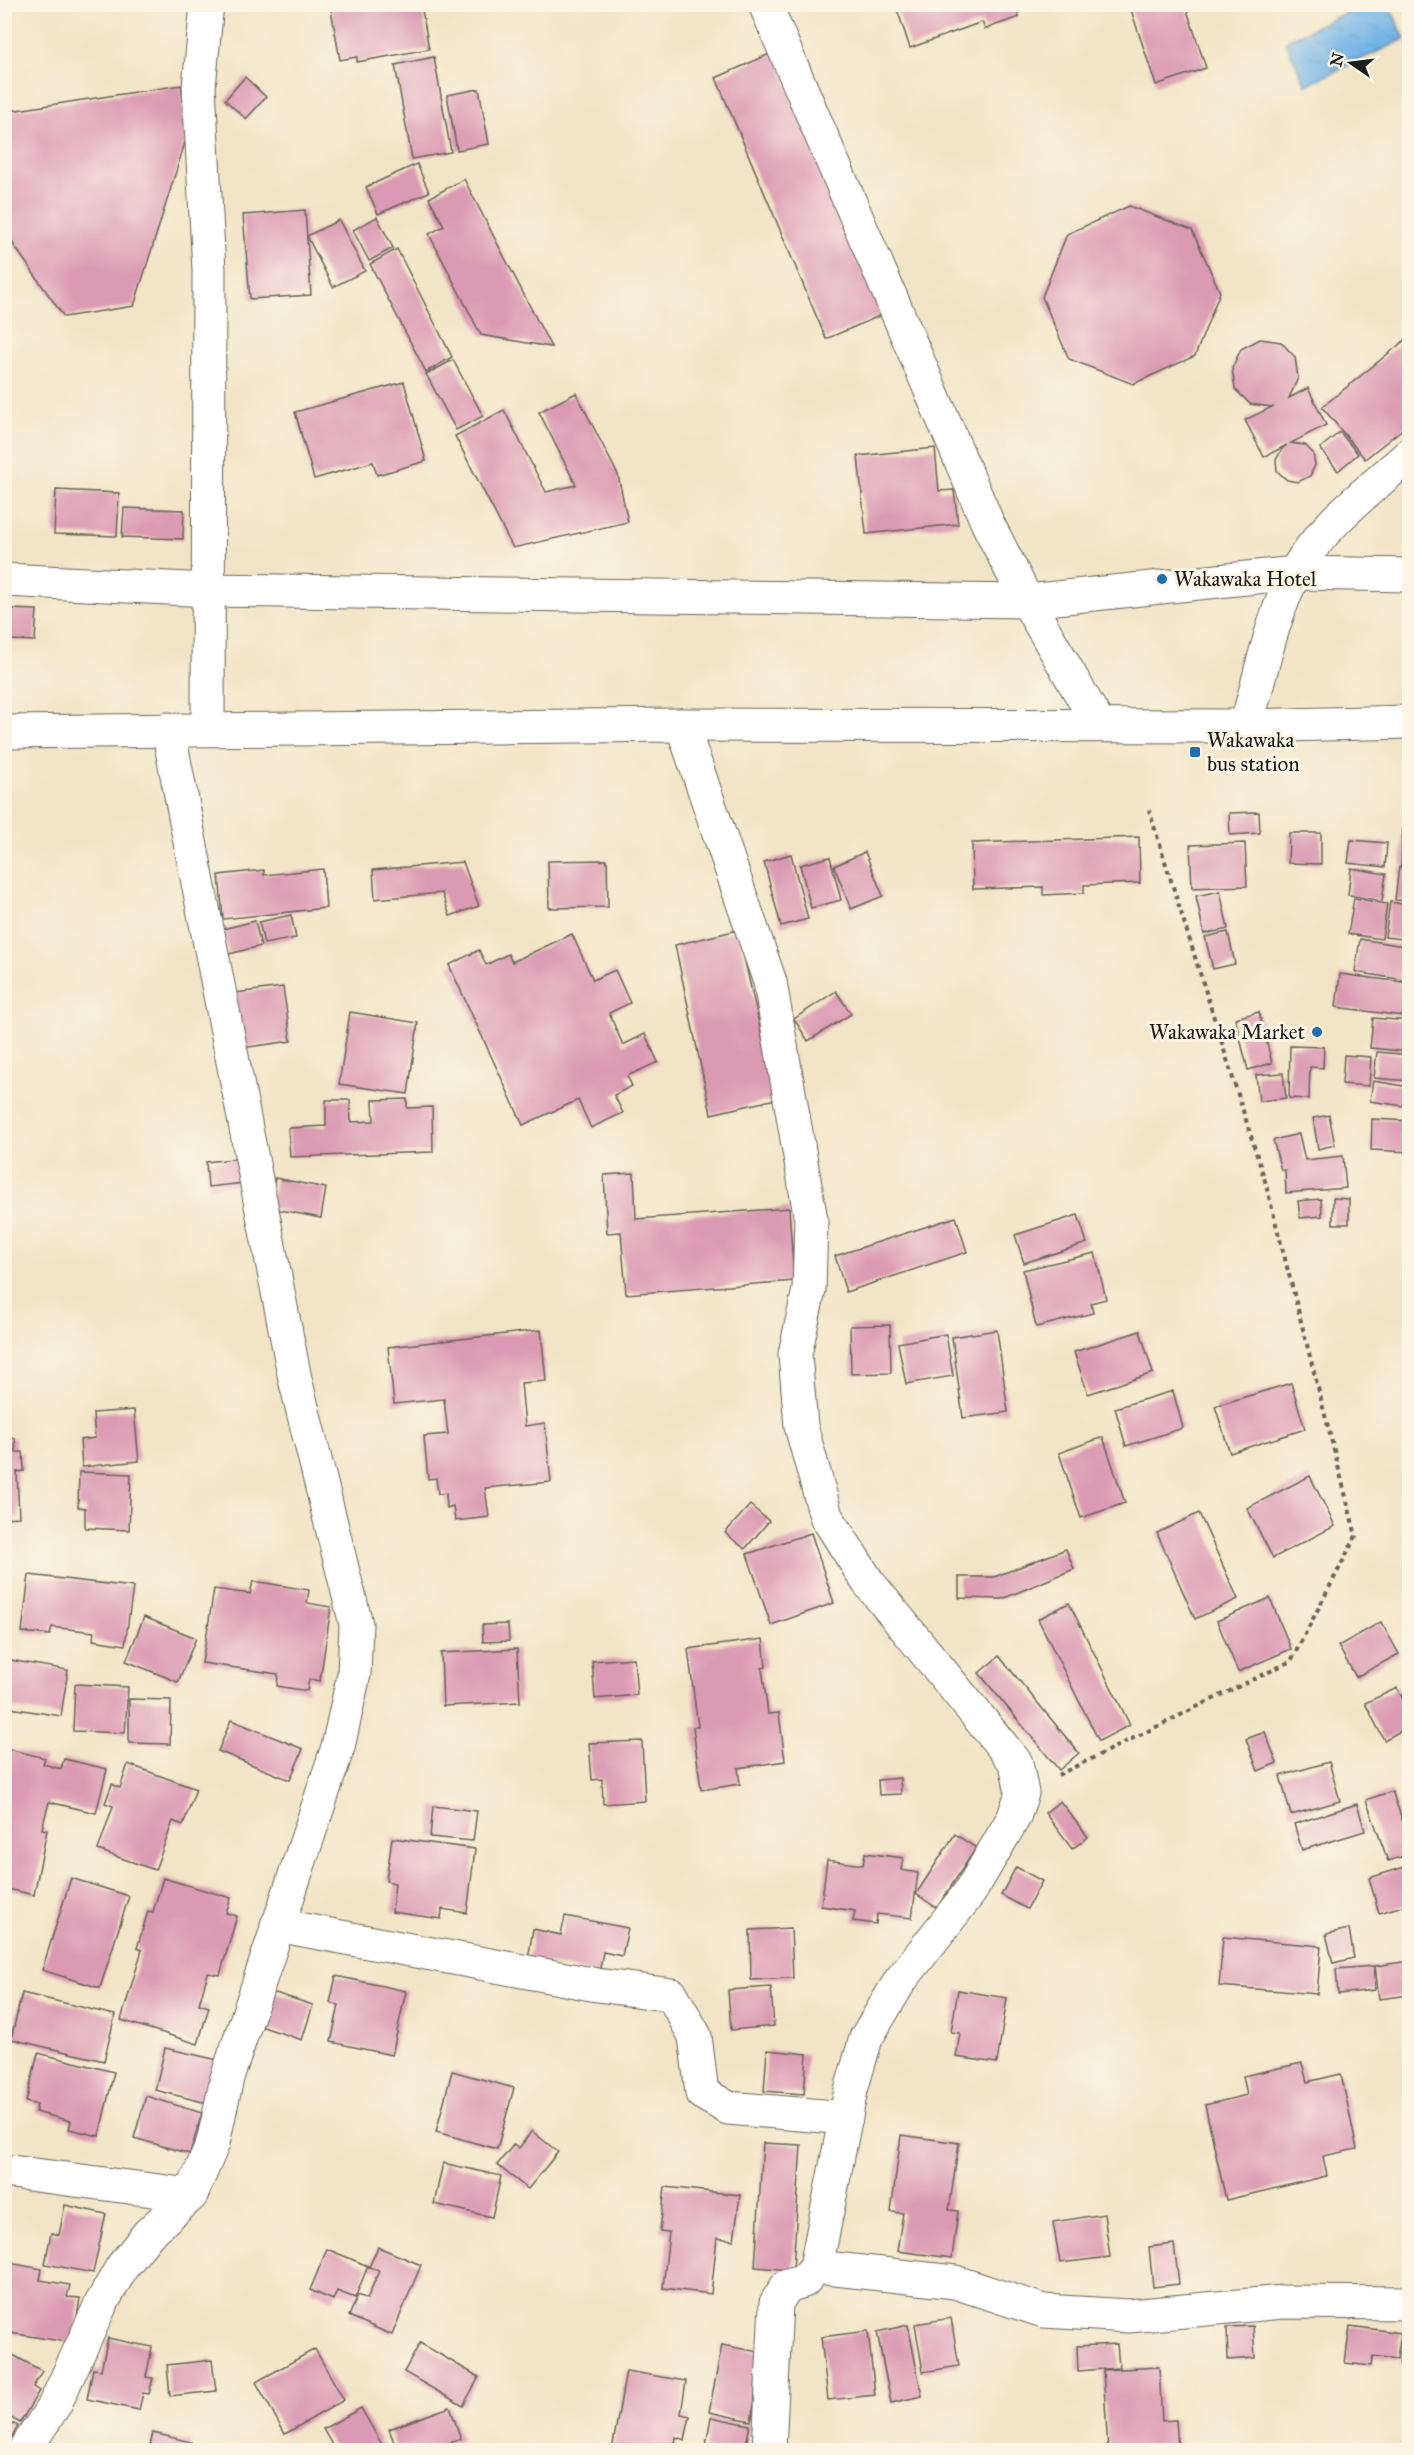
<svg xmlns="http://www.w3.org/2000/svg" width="1414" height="2455" font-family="'IM FELL Great Primer',serif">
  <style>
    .water { fill: url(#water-ripples); stroke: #476882; stroke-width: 1.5 }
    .building { fill: #db9ab3 }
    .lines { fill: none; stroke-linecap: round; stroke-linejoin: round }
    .minor-casing { stroke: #676258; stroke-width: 35 }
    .trunk-casing { stroke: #676258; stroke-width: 35 }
    .path { stroke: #676258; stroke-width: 4; stroke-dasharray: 4.5 4.5; stroke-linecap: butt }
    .minor { stroke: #fff; stroke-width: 33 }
    .trunk { stroke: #fff; stroke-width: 33 }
    .poi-dot { fill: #1f6fb2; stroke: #fcf5e5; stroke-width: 2 }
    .labels { text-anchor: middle; stroke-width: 6; stroke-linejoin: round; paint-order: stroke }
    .poi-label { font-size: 21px; fill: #1c1c1c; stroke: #fcf5e5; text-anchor: start }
  </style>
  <defs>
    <pattern id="water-ripples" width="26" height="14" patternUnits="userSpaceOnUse" patternTransform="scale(1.5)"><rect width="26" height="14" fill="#72b4e7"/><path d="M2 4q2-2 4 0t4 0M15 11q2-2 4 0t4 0" fill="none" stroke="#629ac6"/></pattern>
  </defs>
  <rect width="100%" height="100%" fill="#fcf5e5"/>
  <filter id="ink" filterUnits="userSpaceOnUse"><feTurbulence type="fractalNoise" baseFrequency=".0167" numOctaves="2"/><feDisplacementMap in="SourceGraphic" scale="12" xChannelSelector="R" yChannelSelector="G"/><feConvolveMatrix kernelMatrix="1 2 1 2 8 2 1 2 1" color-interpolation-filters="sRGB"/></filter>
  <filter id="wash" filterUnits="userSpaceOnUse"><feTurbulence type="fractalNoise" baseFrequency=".008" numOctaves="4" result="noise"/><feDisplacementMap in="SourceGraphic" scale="24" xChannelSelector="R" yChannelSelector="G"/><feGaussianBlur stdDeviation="1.35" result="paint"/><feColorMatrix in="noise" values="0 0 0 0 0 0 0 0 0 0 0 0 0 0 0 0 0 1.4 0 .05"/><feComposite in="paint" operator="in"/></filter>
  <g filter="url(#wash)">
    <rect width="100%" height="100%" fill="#f2e4c6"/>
    <polygon class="water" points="1362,5 1389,5 1405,39 1306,85 1285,41"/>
    <g id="blocks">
      <g class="building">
        <polygon points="330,4 421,4 429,49 357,62 357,57 340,60"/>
        <polygon points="901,4 1030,4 1030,5 1016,10 1019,17 985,29 982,22 910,48 896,6"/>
        <polygon points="1129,4 1185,4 1206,68 1156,85"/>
        <polygon points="774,52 884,314 826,339 716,78"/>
        <polygon points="434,57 451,152 412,159 395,65"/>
        <polygon points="245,77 266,97 246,119 225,100"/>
        <polygon points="181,85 188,133 134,306 64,317 4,231 4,112"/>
        <polygon points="479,89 489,144 457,150 447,95"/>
        <polygon points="417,164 429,192 378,214 366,187"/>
        <polygon points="464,179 551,347 481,335 429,234 444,226 429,198"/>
        <polygon points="1129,206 1192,230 1220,292 1195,356 1133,384 1069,359 1042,297 1067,234"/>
        <polygon points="305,210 311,295 250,299 243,215"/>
        <polygon points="377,217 393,248 369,261 353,230"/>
        <polygon points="339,220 365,271 333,287 307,236"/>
        <polygon points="397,249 452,357 426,372 370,264"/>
        <polygon points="1410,336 1410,423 1365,459 1322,407"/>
        <polygon points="1260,339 1281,342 1295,357 1298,378 1289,398 1308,388 1326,425 1291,443 1305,445 1313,453 1315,465 1310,476 1298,482 1287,480 1277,471 1276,460 1282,449 1287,445 1264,457 1245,420 1272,407 1250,404 1235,389 1232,368 1241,349"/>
        <polygon points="453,360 483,416 456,430 426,374"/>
        <polygon points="404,382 426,461 377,475 373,462 314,479 295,412"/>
        <polygon points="576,393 618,475 628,522 513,548 455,436 504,410 546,492 576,485 539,412"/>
        <polygon points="1340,432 1358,454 1338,471 1320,448"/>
        <polygon points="935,448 939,491 954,490 958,524 866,534 858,456"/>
        <polygon points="56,490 119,493 117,536 54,534"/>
        <polygon points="124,508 184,510 183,539 122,537"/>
        <polygon points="7,609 37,610 35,641 6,640"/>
        <polygon points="1259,812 1260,833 1230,835 1229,813"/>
        <polygon points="1403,828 1410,829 1410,867 1401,866"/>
        <polygon points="1289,833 1321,833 1321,864 1288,863"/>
        <polygon points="1139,837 1140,883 1084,885 1084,893 1043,895 1043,887 973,889 972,843"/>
        <polygon points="1351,840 1387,843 1385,867 1348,863"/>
        <polygon points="1245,843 1247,886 1192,888 1190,845"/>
        <polygon points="865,852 883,896 851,909 834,866"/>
        <polygon points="791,854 808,919 781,926 764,862"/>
        <polygon points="830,857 841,900 811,908 800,865"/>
        <polygon points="607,860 608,907 549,908 548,861"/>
        <polygon points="463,862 479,906 450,916 442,893 375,899 373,870"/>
        <polygon points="1399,867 1410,868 1410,901 1395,900"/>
        <polygon points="1351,868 1386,874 1382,901 1348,895"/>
        <polygon points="323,869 326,908 223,919 219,875 264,870 264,875"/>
        <polygon points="1220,891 1228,929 1204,934 1196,896"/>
        <polygon points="1354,898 1387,904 1382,939 1348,934"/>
        <polygon points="1390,902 1410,905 1410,940 1385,937"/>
        <polygon points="291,915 296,938 264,944 259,922"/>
        <polygon points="255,921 261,946 229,954 223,929"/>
        <polygon points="738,930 776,1099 711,1114 675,945"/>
        <polygon points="1228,932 1235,964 1213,969 1205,937"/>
        <polygon points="572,934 593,980 615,970 630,1003 609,1013 623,1045 645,1034 658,1062 627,1076 632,1086 614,1095 623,1113 591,1128 578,1100 523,1125 449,965 479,950 486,965 508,954 512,962"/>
        <polygon points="1360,939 1410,947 1410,981 1355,972"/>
        <polygon points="1340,974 1410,983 1410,1017 1336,1007"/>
        <polygon points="283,987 291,1041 242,1048 235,993"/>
        <polygon points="836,991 851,1014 808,1041 794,1019"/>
        <polygon points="350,1012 418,1023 408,1094 339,1084"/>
        <polygon points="1259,1012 1272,1063 1248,1070 1235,1018"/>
        <polygon points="1373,1018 1410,1021 1410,1052 1370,1048"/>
        <polygon points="1290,1046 1324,1047 1323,1068 1310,1067 1309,1099 1289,1098"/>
        <polygon points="1377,1052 1410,1055 1410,1081 1374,1078"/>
        <polygon points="1344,1055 1371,1057 1369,1086 1342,1084"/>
        <polygon points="1283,1073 1286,1098 1259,1101 1256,1075"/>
        <polygon points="1373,1081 1410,1087 1410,1107 1370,1101"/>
        <polygon points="407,1099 407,1108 432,1107 433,1152 290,1157 288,1128 326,1126 326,1100 350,1100 351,1122 374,1121 373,1100"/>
        <polygon points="1329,1115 1335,1145 1318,1149 1313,1118"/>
        <polygon points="1372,1119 1410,1121 1410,1152 1371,1150"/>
        <polygon points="1299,1134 1305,1160 1343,1156 1346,1188 1286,1193 1285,1170 1281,1170 1273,1140"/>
        <polygon points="242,1158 244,1183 208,1187 206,1162"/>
        <polygon points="634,1173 636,1219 789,1208 794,1281 626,1294 621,1232 607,1233 604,1175"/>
        <polygon points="275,1178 326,1188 321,1218 270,1208"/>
        <polygon points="1333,1198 1349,1199 1349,1224 1333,1224"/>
        <polygon points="1321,1199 1322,1216 1300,1218 1298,1201"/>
        <polygon points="1078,1215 1087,1243 1024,1263 1015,1235"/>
        <polygon points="956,1217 967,1252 846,1292 835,1256"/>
        <polygon points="1095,1253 1106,1299 1091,1303 1093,1313 1036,1327 1023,1270"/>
        <polygon points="890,1325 891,1373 851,1374 850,1326"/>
        <polygon points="541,1330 546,1381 521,1383 525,1426 545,1423 551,1482 485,1488 489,1517 455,1521 453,1506 447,1508 446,1493 438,1494 436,1478 428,1479 424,1436 448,1434 444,1399 394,1404 388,1347"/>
        <polygon points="997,1330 1008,1412 963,1418 952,1337"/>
        <polygon points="1140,1331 1153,1373 1088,1394 1074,1352"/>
        <polygon points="946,1334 953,1376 906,1384 898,1343"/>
        <polygon points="1291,1383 1305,1429 1230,1453 1215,1406"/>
        <polygon points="1173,1391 1183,1428 1126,1446 1115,1408"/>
        <polygon points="134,1410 139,1461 82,1467 80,1440 95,1438 93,1413"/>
        <polygon points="1103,1437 1125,1503 1081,1518 1059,1453"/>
        <polygon points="4,1438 15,1438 16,1452 23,1452 24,1471 17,1472 19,1517 4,1518"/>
        <polygon points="79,1472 131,1474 129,1530 85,1528 85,1508 78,1507"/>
        <polygon points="1310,1476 1335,1526 1273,1558 1247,1508"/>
        <polygon points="750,1505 769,1521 745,1549 725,1533"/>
        <polygon points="1199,1513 1238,1599 1195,1619 1157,1533"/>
        <polygon points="811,1533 834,1603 771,1625 747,1554"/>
        <polygon points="1066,1549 1074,1569 1002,1599 959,1598 959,1577 994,1577"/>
        <polygon points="29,1575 133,1587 125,1645 93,1640 94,1632 52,1627 50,1635 22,1632"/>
        <polygon points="253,1581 309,1590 307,1603 331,1607 320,1681 309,1679 307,1691 277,1686 278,1674 202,1663 214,1589 250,1594"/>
        <polygon points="1270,1598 1291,1649 1238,1672 1217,1621"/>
        <polygon points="1069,1603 1130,1725 1099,1741 1038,1619"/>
        <polygon points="144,1617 196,1638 178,1682 126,1661"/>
        <polygon points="1381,1622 1399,1654 1356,1677 1338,1646"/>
        <polygon points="508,1624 509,1641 483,1642 482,1625"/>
        <polygon points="763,1639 766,1667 762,1668 768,1714 779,1713 785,1761 738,1768 740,1784 701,1790 693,1727 698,1727 688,1649"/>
        <polygon points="517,1649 520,1702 443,1706 441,1653"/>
        <polygon points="999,1656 1079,1753 1059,1770 979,1673"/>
        <polygon points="634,1658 637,1695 595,1699 592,1661"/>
        <polygon points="4,1659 68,1670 61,1716 4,1707"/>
        <polygon points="75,1684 128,1687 125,1733 73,1731"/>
        <polygon points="1397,1688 1410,1712 1410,1726 1384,1740 1365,1703"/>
        <polygon points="129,1699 171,1700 170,1744 129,1743"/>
        <polygon points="231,1720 303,1749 290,1780 218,1751"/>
        <polygon points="1265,1732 1277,1763 1258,1771 1246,1739"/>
        <polygon points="642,1741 645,1801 603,1804 602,1779 592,1780 589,1743"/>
        <polygon points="4,1748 45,1758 43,1764 61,1769 64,1759 107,1769 96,1813 49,1802 42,1829 47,1830 34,1895 4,1888"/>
        <polygon points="1329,1762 1340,1801 1291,1815 1280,1776"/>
        <polygon points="128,1764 196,1789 183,1825 173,1821 155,1870 98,1850 113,1806 105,1803 112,1784 120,1788"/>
        <polygon points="900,1778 901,1794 879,1795 878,1780"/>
        <polygon points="1392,1791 1410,1842 1410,1854 1388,1861 1366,1800"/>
        <polygon points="1060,1801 1088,1837 1072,1849 1045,1813"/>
        <polygon points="1357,1804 1365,1831 1302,1850 1294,1824"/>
        <polygon points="433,1806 477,1811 473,1841 430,1837"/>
        <polygon points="955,1834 976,1848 937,1908 916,1894"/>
        <polygon points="392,1838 475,1849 467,1913 442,1909 441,1919 392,1912 395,1883 386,1881"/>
        <polygon points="865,1853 903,1858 901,1870 918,1873 912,1918 877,1914 876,1924 853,1921 855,1911 821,1906 827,1860 863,1865"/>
        <polygon points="1408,1866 1410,1904 1379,1913 1369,1878"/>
        <polygon points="1016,1867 1042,1881 1027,1909 1001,1895"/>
        <polygon points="71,1878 129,1896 100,1988 42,1970"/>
        <polygon points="163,1878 231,1898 226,1913 237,1916 220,1975 208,1973 199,2004 209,2007 198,2044 121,2020 142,1950 137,1948 148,1911 153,1912"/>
        <polygon points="565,1916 628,1928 622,1956 603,1952 599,1974 528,1960 533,1929 561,1935"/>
        <polygon points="791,1928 793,1978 751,1980 750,1930"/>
        <polygon points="1349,1929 1354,1958 1333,1963 1326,1934"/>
        <polygon points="1223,1937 1321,1946 1317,1994 1219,1986"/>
        <polygon points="1410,1961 1410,1995 1379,1999 1375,1966"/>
        <polygon points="1374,1966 1375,1990 1338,1994 1336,1969"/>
        <polygon points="336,1976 406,1991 392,2055 331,2042 339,2005 330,2003"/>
        <polygon points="771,1987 774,2026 731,2030 728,1990"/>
        <polygon points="958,1990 1007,1998 997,2063 956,2057 960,2033 951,2032"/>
        <polygon points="269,1991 313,2005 302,2040 257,2025"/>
        <polygon points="22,1993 115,2015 104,2061 11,2039"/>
        <polygon points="165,2048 218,2060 207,2103 155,2090"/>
        <polygon points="767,2050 807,2054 804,2094 764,2091"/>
        <polygon points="38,2053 114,2072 99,2136 69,2129 71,2121 35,2112 37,2105 26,2102"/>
        <polygon points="1302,2063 1307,2082 1341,2074 1357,2149 1323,2156 1327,2176 1226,2200 1205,2105 1247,2095 1243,2076"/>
        <polygon points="452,2071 514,2088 497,2149 436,2132"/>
        <polygon points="146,2096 202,2113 190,2154 134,2138"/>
        <polygon points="532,2131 558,2152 528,2189 497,2165 514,2144 519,2148"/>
        <polygon points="901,2135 959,2143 949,2210 958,2211 952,2258 897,2251 903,2213 891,2212"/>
        <polygon points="763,2143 801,2145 793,2270 755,2267"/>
        <polygon points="443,2163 501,2176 492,2217 434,2204"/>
        <polygon points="665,2187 740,2195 734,2240 717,2238 711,2294 663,2288 669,2232 660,2231"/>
        <polygon points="65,2205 106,2214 93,2273 45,2264 51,2233 59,2235"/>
        <polygon points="1104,2214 1110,2257 1060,2263 1053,2222"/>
        <polygon points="1174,2244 1179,2284 1153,2287 1149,2247"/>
        <polygon points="378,2247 421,2265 392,2335 349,2316 358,2295 367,2299 379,2271 369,2267"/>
        <polygon points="327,2249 368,2266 355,2298 337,2291 333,2300 310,2290"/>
        <polygon points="4,2262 42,2269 40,2280 70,2285 67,2297 80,2298 73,2343 4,2332"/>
        <polygon points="951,2318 959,2366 923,2372 915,2324"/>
        <polygon points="908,2325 922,2396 891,2403 877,2332"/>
        <polygon points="1253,2326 1255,2358 1228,2360 1227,2327"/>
        <polygon points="1350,2326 1401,2333 1397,2359 1373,2356 1371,2366 1345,2363"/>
        <polygon points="868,2331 875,2395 828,2400 821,2337"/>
        <polygon points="108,2338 152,2347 146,2377 153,2378 149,2394 143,2393 139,2410 87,2399 93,2369 101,2370"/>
        <polygon points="1402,2340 1410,2340 1410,2364 1400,2364"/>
        <polygon points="420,2343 479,2377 463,2406 404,2372"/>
        <polygon points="1117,2344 1119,2368 1078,2371 1077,2346"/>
        <polygon points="722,2345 764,2353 751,2421 709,2412"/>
        <polygon points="315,2349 344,2400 285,2434 256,2382"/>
        <polygon points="4,2350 42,2371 33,2387 39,2391 20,2423 4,2414"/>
        <polygon points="212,2360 216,2391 170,2396 167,2365"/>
        <polygon points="1159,2367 1162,2421 1176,2420 1178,2450 1108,2450 1103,2370"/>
        <polygon points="626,2371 686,2381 681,2414 690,2416 685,2440 676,2437 674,2450 612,2450"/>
        <polygon points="450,2407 461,2439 429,2450 397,2450 389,2429"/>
        <polygon points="361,2408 385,2450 335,2450 323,2429"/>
        <polygon points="711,2417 750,2425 745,2450 705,2450"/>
        <polygon points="4,2419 18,2426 4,2450"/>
        <polygon points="153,2433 191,2442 189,2450 149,2450"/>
      </g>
    </g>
  </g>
  <g filter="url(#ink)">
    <use href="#blocks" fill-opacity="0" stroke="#676258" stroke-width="1.5"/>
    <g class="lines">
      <g class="minor-casing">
        <g id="minor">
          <polyline points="207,4 199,87 209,270 208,729"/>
          <polyline points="765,4 988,524 1027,601 1099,725"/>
          <polyline points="4,580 209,590 1027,601 1295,573 1410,575"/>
          <polyline points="682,725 770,982 811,1220 809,1290 795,1354 801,1426 826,1516 868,1582 1016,1763 1022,1793 1014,1817 970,1892 900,1981 866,2038 851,2090 816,2267 804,2281 787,2286 776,2303 769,2450"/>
          <path d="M1246,726C1260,678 1272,616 1295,573C1321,525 1370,490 1410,454"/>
          <polyline points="277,1925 597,1985 672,1995 695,2036 702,2093 728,2108 846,2118"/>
          <polyline points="4,2171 191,2195"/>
          <polyline points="816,2267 955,2282 1044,2311 1129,2316 1283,2302 1410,2303"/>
          <polyline points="25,2450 55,2404 101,2304 122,2267 149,2233 191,2195 213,2143 227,2078 338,1747 354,1674 356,1624 295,1379 168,729"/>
        </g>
      </g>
      <g class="trunk-casing">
        <polyline id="trunk" points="4,732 682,725 1246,726 1410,722"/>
      </g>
      <polyline class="path" points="1058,1775 1291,1661 1356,1536 1265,1181 1149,810"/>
      <use href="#minor" class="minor"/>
      <use href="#trunk" class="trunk"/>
    </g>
  </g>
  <g class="poi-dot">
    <circle cx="1162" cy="579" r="6"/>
    <rect x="1189" y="746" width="12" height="12" rx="3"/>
    <circle cx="1317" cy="1032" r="6"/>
  </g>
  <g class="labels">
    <g class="poi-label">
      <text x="1174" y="586">Wakawaka Hotel</text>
      <text x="1207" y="747">Wakawaka<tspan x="1207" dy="24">bus station</tspan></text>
      <text x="1305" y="1039" text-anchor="end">Wakawaka Market</text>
    </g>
  </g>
  <rect width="1414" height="2455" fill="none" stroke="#fcf5e5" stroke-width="24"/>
  <g transform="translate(1351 63) rotate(284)" stroke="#fcf5e5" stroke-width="4.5" paint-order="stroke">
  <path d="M0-4.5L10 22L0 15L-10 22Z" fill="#1c1c1c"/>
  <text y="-9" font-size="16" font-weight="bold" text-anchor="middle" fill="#1c1c1c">N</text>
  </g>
</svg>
